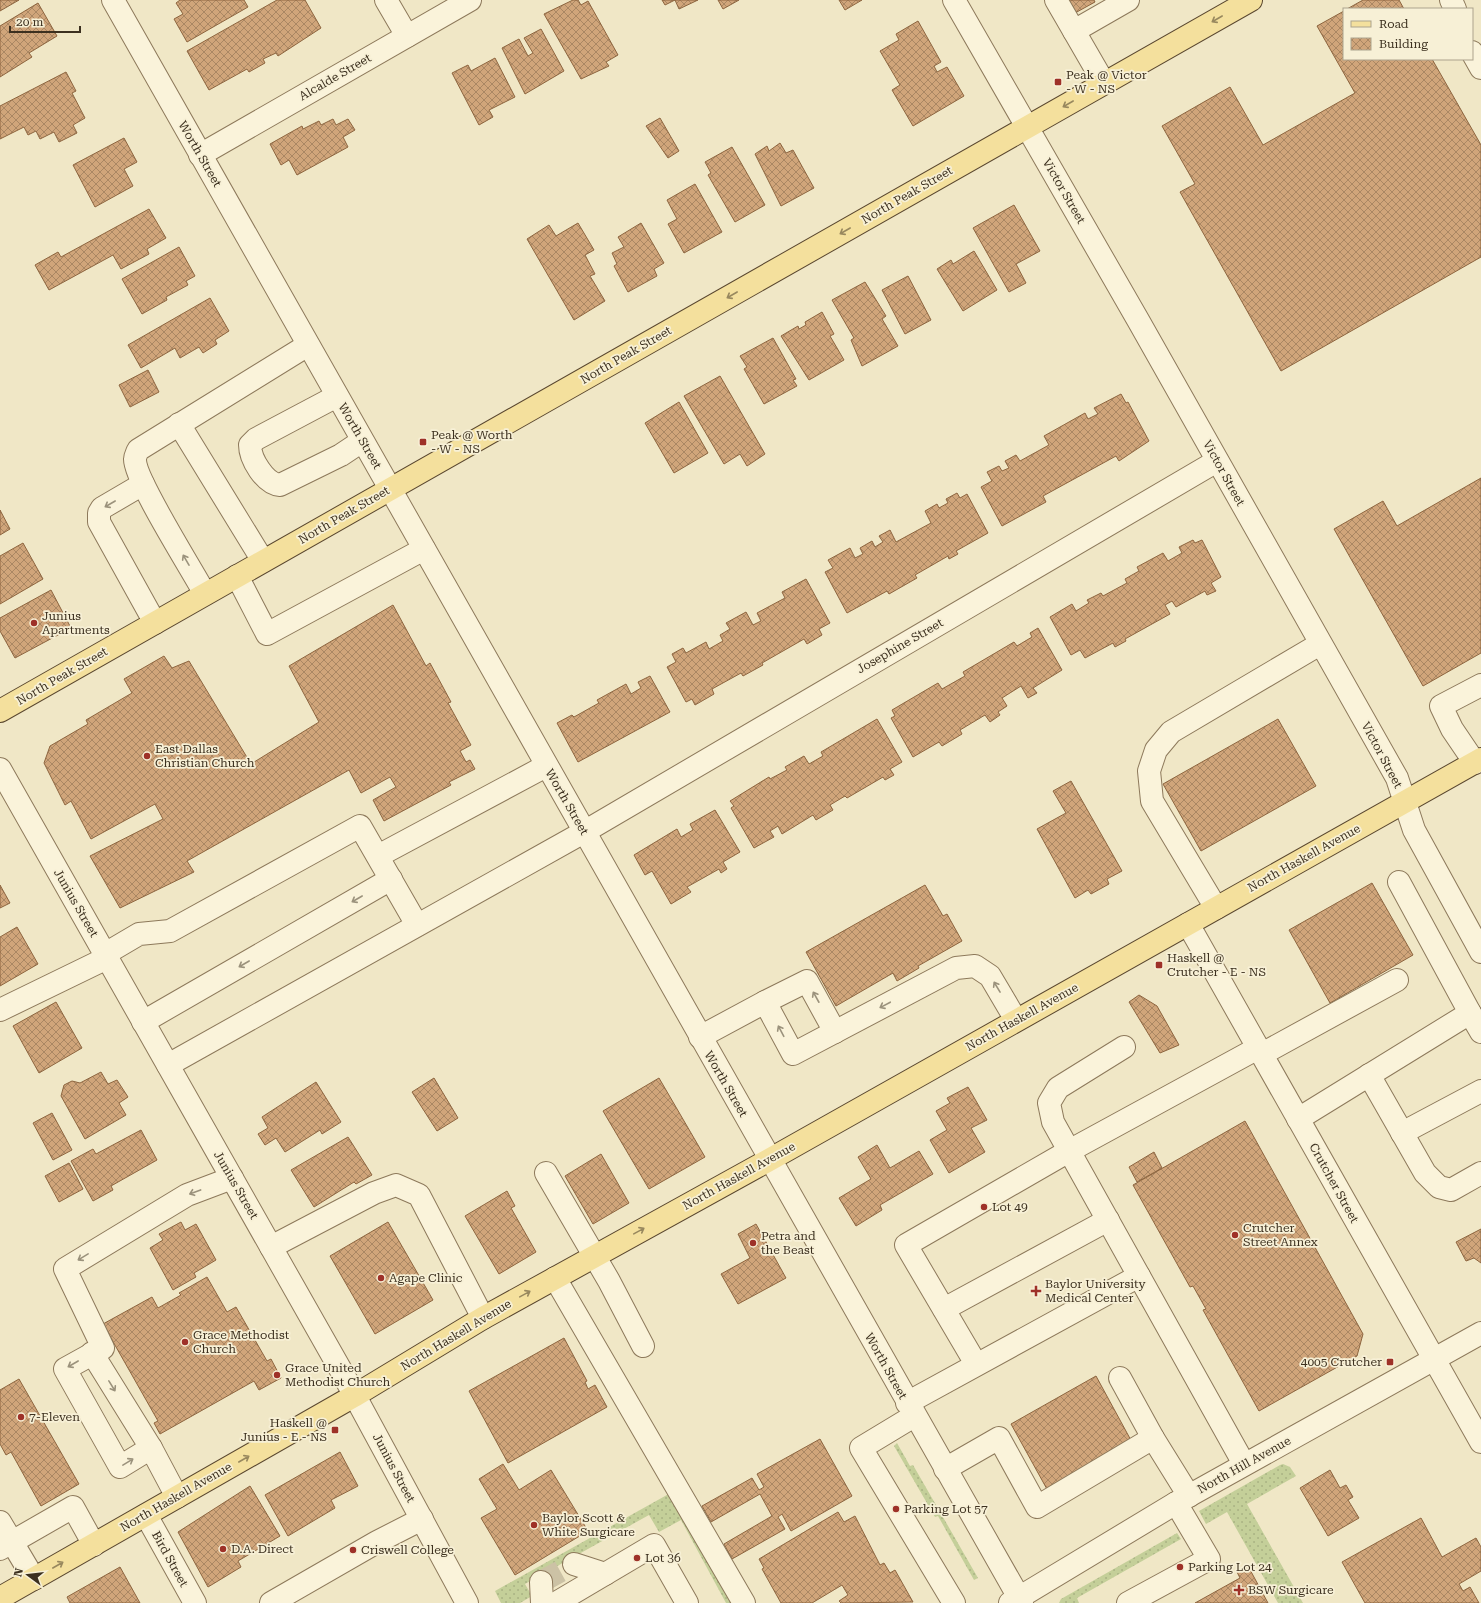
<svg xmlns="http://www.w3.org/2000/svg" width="1481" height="1603" font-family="'Roboto Serif',serif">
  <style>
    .grass { fill: url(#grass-dots) }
    .building { fill: url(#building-cross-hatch); stroke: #8d653f }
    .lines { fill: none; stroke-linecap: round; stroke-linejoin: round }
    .minor-tunnel { stroke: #ccc2a5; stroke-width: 22; stroke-dasharray: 22 11; stroke-linecap: butt }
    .minor-casing { stroke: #8d795b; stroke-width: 24 }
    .major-casing { stroke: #5a472f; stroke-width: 24 }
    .minor { stroke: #faf3da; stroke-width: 22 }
    .major { stroke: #f4e09d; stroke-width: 22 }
    .oneway { stroke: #98885e }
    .oneway2 { stroke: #9b927c }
    .poi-dot { fill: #9e3128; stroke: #f7f0d6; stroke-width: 1.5 }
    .labels { text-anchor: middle; stroke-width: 3.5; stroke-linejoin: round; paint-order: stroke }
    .poi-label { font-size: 12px; fill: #3c301f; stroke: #f7f0d6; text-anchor: start }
    .street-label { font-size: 12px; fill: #3c301f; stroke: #f7f0d6 }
  </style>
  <defs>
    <pattern id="grass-dots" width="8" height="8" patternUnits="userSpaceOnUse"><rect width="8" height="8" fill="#c4cf99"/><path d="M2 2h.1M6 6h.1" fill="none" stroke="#a9b283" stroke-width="1.8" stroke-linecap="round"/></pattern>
    <pattern id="building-cross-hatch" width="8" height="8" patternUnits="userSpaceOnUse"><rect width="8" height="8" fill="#d0a57a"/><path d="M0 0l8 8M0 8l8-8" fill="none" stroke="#aa8763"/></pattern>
  </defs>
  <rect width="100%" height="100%" fill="#f0e7c6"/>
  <g class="grass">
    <polygon points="897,1443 910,1466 913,1465 978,1578 974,1580 938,1516 935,1517 894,1446"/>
    <polygon points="1283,1464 1290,1467 1296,1476 1247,1504 1303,1603 1278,1603 1227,1512 1206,1524 1199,1511 1280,1465"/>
    <polygon points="674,1491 736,1603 726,1603 681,1520 659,1532 649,1515 525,1584 532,1596 520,1603 501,1603 495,1591"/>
    <polygon points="1177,1533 1181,1539 1077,1598 1079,1603 1059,1603 1061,1599"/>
  </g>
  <g class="building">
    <polygon points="0,0 19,0 0,11"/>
    <polygon points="180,0 244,0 248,7 187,42 174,19 183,14 176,3"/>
    <polygon points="277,0 305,0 321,28 278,56 276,53 263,59 265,63 249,72 247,69 209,90 187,51"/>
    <polygon points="573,0 578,0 581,5 588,1 618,55 606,62 609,66 581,79 544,14"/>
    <polygon points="662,0 698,0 679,9 675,0 665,5"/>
    <polygon points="718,0 739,0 723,9"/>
    <polygon points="839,0 862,0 845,10"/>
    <polygon points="1068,0 1094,0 1095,2 1075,13"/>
    <polygon points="1363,0 1399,0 1404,9 1347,9"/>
    <polygon points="38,3 57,36 29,53 32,57 0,77 0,26"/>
    <polygon points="1344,11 1344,59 1432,59 1481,145 1481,257 1281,371 1180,192 1195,184 1162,126 1230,87 1263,145 1355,93 1317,26"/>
    <polygon points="918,21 941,62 934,66 937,72 947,67 964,96 913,126 892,90 900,85 880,51 899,40 896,34"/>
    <polygon points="541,29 564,71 525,94 502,48 519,39 528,56 533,53 524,38"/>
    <polygon points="495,58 515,97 489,110 493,117 479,125 452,73 468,65 471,71"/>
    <polygon points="66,72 76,91 72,93 85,118 73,125 77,133 59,142 54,132 40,139 36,131 28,135 24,127 0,139 0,106"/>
    <polygon points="660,118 679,151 668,158 646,126"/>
    <polygon points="333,119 336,125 348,119 355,130 343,137 348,147 297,175 289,160 281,165 270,144 302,126 303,129 319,121 321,125"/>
    <polygon points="124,138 137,162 124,169 133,186 95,207 73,165"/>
    <polygon points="780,143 786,153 793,150 814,188 781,206 755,154 767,146 769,151"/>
    <polygon points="732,147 765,205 735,222 708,175 711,173 705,162"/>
    <polygon points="695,184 722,232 684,253 668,224 677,219 667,200"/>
    <polygon points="1014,205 1040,251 1016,264 1026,283 1009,292 973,228"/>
    <polygon points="149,209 166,238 147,249 149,254 121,269 113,255 49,290 35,265 58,252 61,257"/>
    <polygon points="578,223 594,250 585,255 595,274 590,276 605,301 574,320 527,239 549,225 556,236"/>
    <polygon points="641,223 664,263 654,269 657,276 628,292 614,266 617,264 612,253 624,247 618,237"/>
    <polygon points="179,247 195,276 186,281 188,285 166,297 167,300 142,314 122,279"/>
    <polygon points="974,251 997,290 963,311 937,269 951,260 953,264"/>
    <polygon points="908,276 931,320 905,334 882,290"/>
    <polygon points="865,282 886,316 882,319 898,346 862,366 851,340 854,338 832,300"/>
    <polygon points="210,298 229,331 215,340 217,344 203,353 199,347 180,358 175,348 141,368 128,345"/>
    <polygon points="822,312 834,334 830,336 844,360 809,380 781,336 798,326 799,329 806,325 805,322"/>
    <polygon points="773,338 796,379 793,380 797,386 764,404 744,369 747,367 740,356"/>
    <polygon points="148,370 159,392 130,407 119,385"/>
    <polygon points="720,376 765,454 747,466 740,454 724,464 684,396"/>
    <polygon points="1121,394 1126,403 1128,402 1149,441 1119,461 1116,456 1043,496 1046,502 1002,526 981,487 992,481 987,472 999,466 1002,471 1009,468 1005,461 1016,455 1020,461 1049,445 1044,436 1085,413 1088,419 1098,414 1094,408"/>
    <polygon points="679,402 708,453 674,473 645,423"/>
    <polygon points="1481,478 1481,653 1423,686 1334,529 1383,501 1397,526"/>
    <polygon points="957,493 960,498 967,494 988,533 956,551 958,554 949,559 948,556 915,575 917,578 889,594 887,591 847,613 825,572 833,568 828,560 850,548 855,558 863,554 860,548 872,541 875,547 883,542 879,536 890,530 896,542 931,523 925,511 937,504 939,508 948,503 946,499"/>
    <polygon points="0,510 10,529 0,535"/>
    <polygon points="1193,540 1195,543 1202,540 1221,577 1211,583 1216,591 1207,595 1205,591 1176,607 1172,601 1165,605 1170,614 1125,639 1126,641 1115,647 1113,643 1085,658 1080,650 1071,655 1050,617 1072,604 1076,611 1089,603 1087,600 1101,593 1103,596 1127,583 1125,579 1139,571 1137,567 1163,553 1168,561 1182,553 1179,547"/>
    <polygon points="23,543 43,579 0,604 0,556"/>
    <polygon points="806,579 830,623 819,629 822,635 807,644 804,639 762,663 763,665 743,676 741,673 712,689 714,694 695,705 692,699 686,702 667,667 676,662 672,654 683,648 686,653 706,642 709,649 723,641 720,635 730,629 726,623 746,612 753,625 761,621 757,613 785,598 782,592"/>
    <polygon points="51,590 71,628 15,658 0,631 0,618"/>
    <polygon points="393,605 426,666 430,663 451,702 448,703 471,745 460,751 466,762 470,760 475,769 449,782 451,785 384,821 373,800 396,787 390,777 361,793 349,770 187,861 194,872 120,908 90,856 163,819 155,804 91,839 71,801 65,805 44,763 50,746 88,724 86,720 132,693 124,679 164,656 172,668 189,661 251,764 319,722 289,666"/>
    <polygon points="1038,628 1062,670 1033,688 1037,693 1028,698 1021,686 1002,698 1007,706 998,712 1000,715 990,722 985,715 960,730 962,734 942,746 939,742 913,757 891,718 895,716 892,710 938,683 942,689 965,676 963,672 1014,642 1017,646 1032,637 1030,633"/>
    <polygon points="650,676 670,712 578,762 557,723 572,715 574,717 599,703 597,700 626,684 631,694 641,688 638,682"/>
    <polygon points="877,719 902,762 890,769 894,775 885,780 883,777 847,798 845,796 830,805 833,810 816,820 813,815 782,834 778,826 770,831 774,837 754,848 731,808 734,806 730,801 769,777 770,779 787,770 785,767 804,756 809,764 823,756 821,752"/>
    <polygon points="1278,719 1316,786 1201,851 1163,784"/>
    <polygon points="1071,781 1122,871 1107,879 1109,884 1091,894 1088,890 1075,898 1037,829 1066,813 1053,791"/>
    <polygon points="715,810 740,852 723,862 727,869 721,873 719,869 687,887 691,892 671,904 652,871 645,875 634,855 677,829 681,837 693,830 690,824"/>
    <polygon points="1372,883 1413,955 1330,1003 1289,930"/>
    <polygon points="0,885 10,903 0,908"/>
    <polygon points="925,885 943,916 947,914 962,941 918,966 919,968 897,981 893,973 836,1006 806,952"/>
    <polygon points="17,927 38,964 0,986 0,937"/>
    <polygon points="1139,995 1157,1006 1179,1045 1160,1053 1129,1002"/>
    <polygon points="56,1002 82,1048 39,1073 13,1026"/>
    <polygon points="101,1072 108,1084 117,1080 128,1097 119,1103 126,1115 85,1139 61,1096 64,1085 72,1081 80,1083"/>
    <polygon points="434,1078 458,1118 437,1131 412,1092"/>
    <polygon points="659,1078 705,1157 649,1189 603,1111"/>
    <polygon points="316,1082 341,1122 322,1134 320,1130 285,1152 276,1138 265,1145 258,1134 268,1128 262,1117"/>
    <polygon points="968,1087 987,1120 971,1128 985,1152 949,1173 930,1140 947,1130 936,1111 950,1103 947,1098"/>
    <polygon points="52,1113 72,1150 53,1160 33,1123"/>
    <polygon points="1245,1121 1363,1334 1357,1356 1259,1411 1203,1310 1206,1309 1193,1286 1190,1287 1133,1185"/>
    <polygon points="141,1130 157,1160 111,1186 113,1190 93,1201 71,1161 93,1149 96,1154"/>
    <polygon points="348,1137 372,1175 356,1184 354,1182 314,1207 291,1170"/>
    <polygon points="877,1145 890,1168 919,1151 933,1174 880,1205 882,1210 856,1226 839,1198 871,1179 858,1157"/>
    <polygon points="1154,1152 1162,1168 1137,1182 1129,1167"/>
    <polygon points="601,1154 629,1203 593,1224 565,1176"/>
    <polygon points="69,1163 83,1189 59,1202 45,1176"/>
    <polygon points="507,1191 515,1206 511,1208 536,1252 499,1274 465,1216"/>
    <polygon points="181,1222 185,1230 196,1224 216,1260 194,1273 196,1277 173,1290 150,1248 163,1240 159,1234"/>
    <polygon points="388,1222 433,1300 375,1334 330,1256"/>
    <polygon points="756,1224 786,1278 738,1304 721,1274 750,1258 738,1234"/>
    <polygon points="1481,1229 1481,1263 1474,1258 1466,1261 1456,1242"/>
    <polygon points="207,1277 227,1312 236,1307 267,1361 271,1359 281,1378 259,1390 254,1381 160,1434 154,1423 158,1421 103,1324 152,1297 158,1308 181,1295 179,1293"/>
    <polygon points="564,1338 587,1381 585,1382 588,1389 595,1385 607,1407 508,1463 469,1391"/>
    <polygon points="1096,1376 1133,1444 1048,1491 1011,1424"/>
    <polygon points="19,1379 79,1484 41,1506 11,1452 6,1455 0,1444 0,1390"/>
    <polygon points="820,1439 852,1496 791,1531 782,1514 778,1517 785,1529 732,1559 724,1544 772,1516 760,1494 711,1522 702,1506 752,1478 759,1490 764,1487 757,1474"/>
    <polygon points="340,1452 358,1486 331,1500 335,1508 288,1536 265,1495"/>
    <polygon points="503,1464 519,1490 551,1470 588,1531 515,1575 481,1518 497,1509 479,1479"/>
    <polygon points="1330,1470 1340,1488 1346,1485 1353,1497 1348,1500 1359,1518 1328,1536 1300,1488"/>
    <polygon points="250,1486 280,1536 238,1561 241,1567 208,1587 178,1532"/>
    <polygon points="838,1512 844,1522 855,1516 880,1565 884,1563 890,1573 895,1570 913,1602 841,1603 839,1601 848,1595 842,1585 812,1603 781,1603 762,1569 764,1568 759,1559"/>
    <polygon points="1421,1518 1442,1557 1476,1538 1481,1547 1481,1571 1459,1584 1463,1591 1470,1587 1479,1603 1365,1603 1342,1562"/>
    <polygon points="1248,1566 1268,1603 1195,1603 1240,1578 1237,1572"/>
    <polygon points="120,1567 140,1603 70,1603 67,1597"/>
  </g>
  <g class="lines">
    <polyline class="minor-tunnel" points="541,1582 574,1564"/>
    <g class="minor-casing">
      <g id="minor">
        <polyline points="113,0 1022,1603"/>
        <polyline points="386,0 407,36"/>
        <polyline points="954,0 1138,320 1397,778 1414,830 1481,952"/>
        <polyline points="1056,0 1104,83"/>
        <polyline points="1451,0 1455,9"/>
        <polyline points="1074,31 1128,0"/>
        <polyline points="1472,52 1481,68"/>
        <polyline points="200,155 470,0"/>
        <path d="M337,396L256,439L250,445C250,459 265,484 280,485L341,455L362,441"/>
        <polyline points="179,424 263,561"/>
        <polyline points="143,484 102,508 99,513 99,522 155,623"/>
        <polyline points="237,576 267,634 424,549"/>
        <path d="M205,594C193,571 134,479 135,459C135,456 137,453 138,450L308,345"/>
        <polyline points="1475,763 1452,729 1441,706 1481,685"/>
        <polyline points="0,769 343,1374 467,1603"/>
        <polyline points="378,856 546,766"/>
        <polyline points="1216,908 1152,801 1149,771 1156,750 1171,732 1320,644"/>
        <polyline points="1188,924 1481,1442"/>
        <polyline points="105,954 139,934 170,931 360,826 417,925"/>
        <polyline points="765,1002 807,981 835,1032"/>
        <polyline points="0,1010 107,958"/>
        <polyline points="1470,1013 1481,1032"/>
        <polyline points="143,1022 391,879"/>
        <polyline points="700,1037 765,1002 793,1054 956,968 975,966 990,976 1016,1020"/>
        <polyline points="1124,1047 1058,1088 1049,1103 1053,1122 1244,1464"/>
        <polyline points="1262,1054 1397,980"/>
        <polyline points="168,1065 584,832 1217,461"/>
        <polyline points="1369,1075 1425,1173 1439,1187 1451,1190 1481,1173"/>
        <polyline points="1298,1119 1470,1013 1399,882"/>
        <polyline points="1402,1133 1481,1091"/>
        <polyline points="546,1173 609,1281 643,1346"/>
        <polyline points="271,1247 374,1193 396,1185 419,1195 483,1318"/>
        <polyline points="555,1278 744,1603"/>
        <polyline points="944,1309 1108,1220"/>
        <polyline points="92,1353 151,1448"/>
        <polyline points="976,1364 906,1245 1069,1151 1258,1048"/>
        <polyline points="1120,1378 1153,1438"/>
        <polyline points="907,1403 1139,1276"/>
        <polyline points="914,1416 861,1448 954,1603"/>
        <polyline points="945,1469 999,1438 1037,1507 1153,1438 1189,1496"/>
        <polyline points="177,1497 151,1448 120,1467 65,1369 103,1348 65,1269 187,1195 232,1178"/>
        <polyline points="146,1515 195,1603"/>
        <polyline points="0,1522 12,1542 0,1549"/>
        <polyline points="574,1564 605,1574"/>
        <polyline points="34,1579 12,1542 73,1507 94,1545"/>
        <polyline points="541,1582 542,1603"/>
        <polyline points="271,1603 377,1542 422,1519"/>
        <polyline points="556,1603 654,1545 687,1603"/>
        <polyline points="1010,1603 1176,1503 1481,1333"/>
        <polyline points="1128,1603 1209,1559 1176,1503"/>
      </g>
    </g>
    <g class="major-casing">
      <g id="major">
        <polyline points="0,711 1251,0"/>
        <polyline points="0,1598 354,1396 483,1318 769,1160 1481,759"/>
      </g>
    </g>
    <use href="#minor" class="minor"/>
    <use href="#major" class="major"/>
  </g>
  <defs><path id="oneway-shaft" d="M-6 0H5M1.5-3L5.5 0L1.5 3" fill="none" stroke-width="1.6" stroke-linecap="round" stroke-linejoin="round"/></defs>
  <g class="oneway">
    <use href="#oneway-shaft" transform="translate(1217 19) rotate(150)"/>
    <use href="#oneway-shaft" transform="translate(1068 104) rotate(150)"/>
    <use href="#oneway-shaft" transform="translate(845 231) rotate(150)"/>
    <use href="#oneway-shaft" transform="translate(732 295) rotate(150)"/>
    <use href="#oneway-shaft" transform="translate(639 1231) rotate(-29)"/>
    <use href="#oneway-shaft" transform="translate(525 1294) rotate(-29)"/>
    <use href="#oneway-shaft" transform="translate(244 1459) rotate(-30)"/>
    <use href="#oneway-shaft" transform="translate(58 1565) rotate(-30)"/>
  </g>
  <g class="oneway2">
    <use href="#oneway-shaft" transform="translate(110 504) rotate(150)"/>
    <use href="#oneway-shaft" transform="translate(186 560) rotate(-120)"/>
    <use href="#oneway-shaft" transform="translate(357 899) rotate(150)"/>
    <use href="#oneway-shaft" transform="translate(244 964) rotate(150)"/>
    <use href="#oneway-shaft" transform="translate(997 987) rotate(-121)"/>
    <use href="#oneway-shaft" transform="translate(816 997) rotate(-119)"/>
    <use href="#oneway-shaft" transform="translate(885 1005) rotate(152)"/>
    <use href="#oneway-shaft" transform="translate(781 1031) rotate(-118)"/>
    <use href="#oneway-shaft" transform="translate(195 1192) rotate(160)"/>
    <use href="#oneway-shaft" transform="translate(83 1257) rotate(149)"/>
    <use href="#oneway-shaft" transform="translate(73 1364) rotate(150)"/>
    <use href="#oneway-shaft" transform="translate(112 1386) rotate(58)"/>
    <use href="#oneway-shaft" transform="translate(128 1462) rotate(-31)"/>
  </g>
  <g class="poi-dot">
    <rect x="1054" y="78" width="8" height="8" rx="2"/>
    <rect x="419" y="438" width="8" height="8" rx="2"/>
    <circle cx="34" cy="623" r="4"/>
    <circle cx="147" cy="756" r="4"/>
    <rect x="1155" y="961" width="8" height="8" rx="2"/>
    <circle cx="984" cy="1207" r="4"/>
    <circle cx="1235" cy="1235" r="4"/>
    <circle cx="753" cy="1243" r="4"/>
    <circle cx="381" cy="1278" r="4"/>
    <path d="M1034 1285h4v4h4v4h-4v4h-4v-4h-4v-4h4z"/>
    <circle cx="185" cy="1342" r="4"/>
    <rect x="1386" y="1358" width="8" height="8" rx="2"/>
    <circle cx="277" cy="1375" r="4"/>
    <circle cx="21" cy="1417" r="4"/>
    <rect x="331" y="1426" width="8" height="8" rx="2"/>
    <circle cx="896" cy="1509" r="4"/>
    <circle cx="534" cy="1525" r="4"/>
    <circle cx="223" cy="1549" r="4"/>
    <circle cx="353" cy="1550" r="4"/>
    <circle cx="637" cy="1558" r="4"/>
    <circle cx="1180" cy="1567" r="4"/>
    <path d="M1237 1584h4v4h4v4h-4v4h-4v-4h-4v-4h4z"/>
  </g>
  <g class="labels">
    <g class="poi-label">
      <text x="1066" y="79">Peak @ Victor<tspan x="1066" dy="14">- W - NS</tspan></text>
      <text x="431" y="439">Peak @ Worth<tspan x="431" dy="14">- W - NS</tspan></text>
      <text x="42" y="620">Junius<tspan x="42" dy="14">Apartments</tspan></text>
      <text x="155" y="753">East Dallas<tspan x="155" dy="14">Christian Church</tspan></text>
      <text x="1167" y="962">Haskell @<tspan x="1167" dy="14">Crutcher - E - NS</tspan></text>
      <text x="992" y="1211">Lot 49</text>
      <text x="1243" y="1232">Crutcher<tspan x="1243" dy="14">Street Annex</tspan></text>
      <text x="761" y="1240">Petra and<tspan x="761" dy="14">the Beast</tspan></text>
      <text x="389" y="1282">Agape Clinic</text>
      <text x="1045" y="1288">Baylor University<tspan x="1045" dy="14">Medical Center</tspan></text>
      <text x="193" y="1339">Grace Methodist<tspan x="193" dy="14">Church</tspan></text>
      <text x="1382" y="1366" text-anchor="end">4005 Crutcher</text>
      <text x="285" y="1372">Grace United<tspan x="285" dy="14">Methodist Church</tspan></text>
      <text x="29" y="1421">7-Eleven</text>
      <text x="327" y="1427" text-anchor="end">Haskell @<tspan x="327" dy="14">Junius - E - NS</tspan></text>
      <text x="904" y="1513">Parking Lot 57</text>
      <text x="542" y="1522">Baylor Scott &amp;<tspan x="542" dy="14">White Surgicare</tspan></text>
      <text x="231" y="1553">D.A. Direct</text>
      <text x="361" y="1554">Criswell College</text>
      <text x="645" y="1562">Lot 36</text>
      <text x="1188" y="1571">Parking Lot 24</text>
      <text x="1248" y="1594">BSW Surgicare</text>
    </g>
    <g class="street-label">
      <text transform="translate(335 77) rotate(-30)" y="4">Alcalde Street</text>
      <text transform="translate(200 154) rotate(60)" y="4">Worth Street</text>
      <text transform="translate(1064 191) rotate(60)" y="4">Victor Street</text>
      <text transform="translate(907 195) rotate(-30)" y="4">North Peak Street</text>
      <text transform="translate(626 355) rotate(-30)" y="4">North Peak Street</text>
      <text transform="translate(360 436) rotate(60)" y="4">Worth Street</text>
      <text transform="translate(1224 473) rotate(61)" y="4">Victor Street</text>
      <text transform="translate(344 515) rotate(-30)" y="4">North Peak Street</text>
      <text transform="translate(900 646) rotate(-30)" y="4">Josephine Street</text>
      <text transform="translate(62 676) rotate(-30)" y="4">North Peak Street</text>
      <text transform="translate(1382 755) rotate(62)" y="4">Victor Street</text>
      <text transform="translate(567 802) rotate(60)" y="4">Worth Street</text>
      <text transform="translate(1304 858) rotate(-29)" y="4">North Haskell Avenue</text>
      <text transform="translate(76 903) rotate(60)" y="4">Junius Street</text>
      <text transform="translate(1022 1017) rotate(-29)" y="4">North Haskell Avenue</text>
      <text transform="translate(726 1084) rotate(60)" y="4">Worth Street</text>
      <text transform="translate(739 1176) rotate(-29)" y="4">North Haskell Avenue</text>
      <text transform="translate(1334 1183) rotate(61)" y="4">Crutcher Street</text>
      <text transform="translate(236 1185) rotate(60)" y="4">Junius Street</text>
      <text transform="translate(456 1335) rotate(-31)" y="4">North Haskell Avenue</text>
      <text transform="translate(886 1366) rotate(61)" y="4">Worth Street</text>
      <text transform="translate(1244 1465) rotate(-29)" y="4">North Hill Avenue</text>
      <text transform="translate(394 1468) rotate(62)" y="4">Junius Street</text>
      <text transform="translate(176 1497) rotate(-30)" y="4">North Haskell Avenue</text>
      <text transform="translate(170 1559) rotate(61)" y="4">Bird Street</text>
    </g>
  </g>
  <rect x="1343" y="8" width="130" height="52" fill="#f7f0d6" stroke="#aca38d"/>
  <rect x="1351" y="21" width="20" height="6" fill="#f4e09d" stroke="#aca38d"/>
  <text x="1379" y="28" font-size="12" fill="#3c301f">Road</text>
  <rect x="1351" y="38" width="20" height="12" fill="url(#building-cross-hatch)" stroke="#aca38d"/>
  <text x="1379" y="48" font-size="12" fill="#3c301f">Building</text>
  <g transform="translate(28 1575) rotate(285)" stroke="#f7f0d6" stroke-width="3" paint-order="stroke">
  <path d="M0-3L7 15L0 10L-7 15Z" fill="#3c301f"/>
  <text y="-6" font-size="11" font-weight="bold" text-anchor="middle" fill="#3c301f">N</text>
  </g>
  <path d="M10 26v6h70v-6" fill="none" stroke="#3c301f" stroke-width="2"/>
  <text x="16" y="26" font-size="12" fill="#3c301f" stroke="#f7f0d6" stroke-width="3" paint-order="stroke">20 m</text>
</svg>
